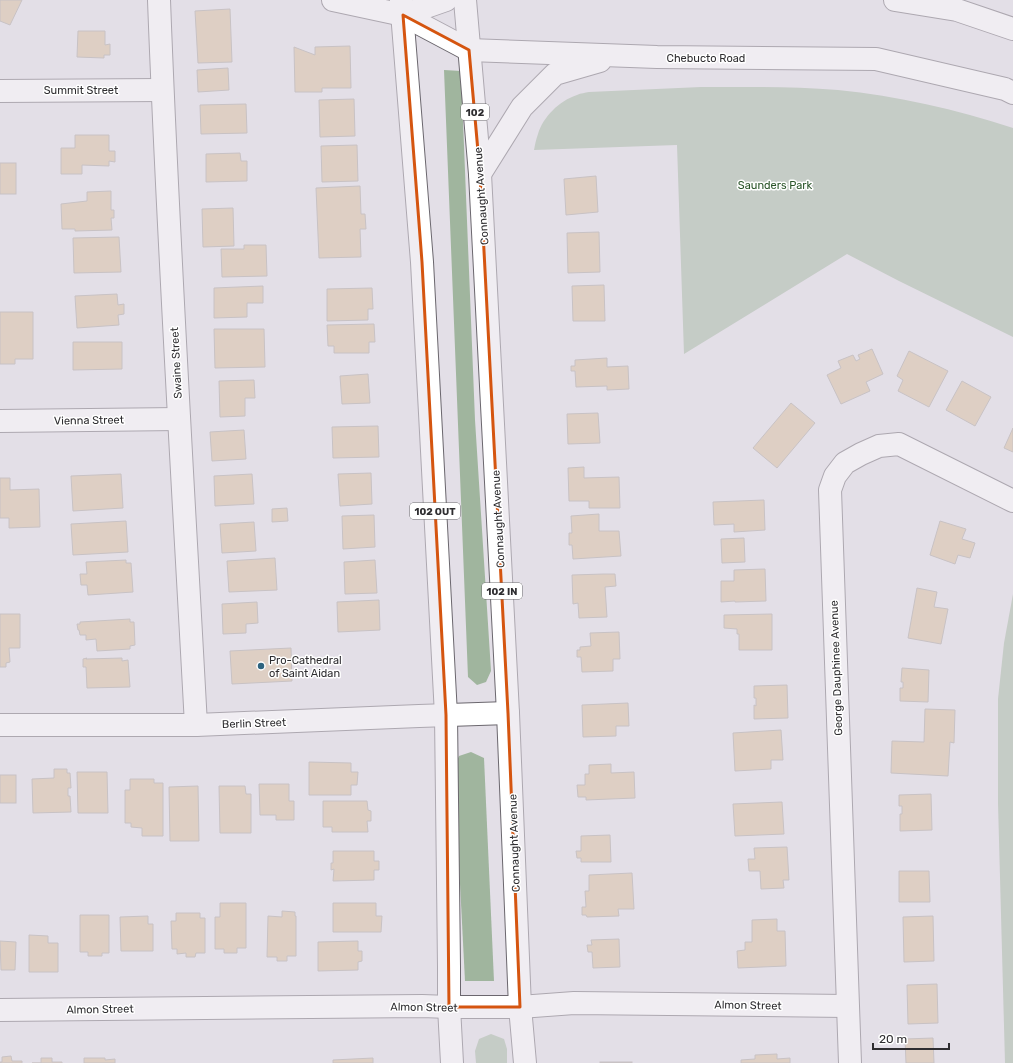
<svg xmlns="http://www.w3.org/2000/svg" width="1013" height="1063" font-family="Rubik,sans-serif">
  <style>
    .green { fill: #a0b59e }
    .building { fill: #d8bd9a; stroke: #a6a099 }
    .lines { fill: none; stroke-linecap: round; stroke-linejoin: round }
    .minor-casing { stroke: #6b676e; stroke-width: 24 }
    .tertiary-casing { stroke: #6b676e; stroke-width: 24 }
    .primary-casing { stroke: #6b676e; stroke-width: 24 }
    .minor { stroke: #fff; stroke-width: 22 }
    .tertiary { stroke: #fff; stroke-width: 22 }
    .primary { stroke: #fff; stroke-width: 22 }
    .marked { fill: none; stroke: #d55510; stroke-width: 3; stroke-linejoin: round }
    .poi-dot { fill: #2e637f; stroke: #fff; stroke-width: 1.5 }
    .labels { text-anchor: middle; stroke-width: 3; stroke-linejoin: round; paint-order: stroke }
    .shield { fill: #fff; stroke: #6d6c6e; stroke-width: 1 }
    .shield-label { font-size: 10px; font-weight: bold; fill: #2e2d30 }
    .street-label { font-size: 11px; fill: #2e2d30; stroke: #fff }
    .park-label { font-size: 11px; fill: #295428; stroke: #fff }
    .poi-label { font-size: 11px; fill: #2e2d30; stroke: #fff; text-anchor: start }
  </style>
  <rect width="100%" height="100%" fill="#e3dfe7"/>
  <g class="green">
    <polygon points="444,70 461,71 475,420 491,671 486,682 477,685 468,677"/>
    <path d="M701,87C746,87 792,86 838,90C897,96 956,109 1013,128V337L899,281L847,254L684,354L677,145L534,150C535,145 536,139 538,134C543,117 559,101 577,95C581,93 585,93 589,92Z"/>
    <polygon points="1013,594 1013,1063 1005,1063 998,803 998,699 1004,643"/>
    <polygon points="471,752 484,758 494,981 465,981 454,767 459,756"/>
    <polygon points="491,1034 504,1039 507,1049 507,1063 476,1063 475,1051 479,1039"/>
  </g>
  <g class="building">
    <polygon points="0,0 22,0 10,25 0,21"/>
    <polygon points="230,9 232,62 198,63 195,11"/>
    <polygon points="78,31 105,31 105,45 110,44 110,55 104,55 104,58 77,57"/>
    <polygon points="350,46 351,88 322,88 322,92 295,92 294,47 315,55 315,47"/>
    <polygon points="228,68 229,90 198,92 197,70"/>
    <polygon points="354,99 355,136 320,137 319,100"/>
    <polygon points="246,104 247,133 201,134 200,105"/>
    <polygon points="75,135 109,135 109,151 115,151 115,162 109,161 109,166 82,165 82,174 61,174 61,148 75,148"/>
    <polygon points="357,145 358,181 322,182 321,146"/>
    <polygon points="240,153 241,161 247,161 247,181 206,182 206,154"/>
    <rect x="0" y="163" width="16" height="31"/>
    <polygon points="596,176 598,212 566,215 564,179"/>
    <polygon points="360,186 361,214 365,214 366,229 360,229 361,257 319,258 316,188"/>
    <polygon points="111,191 111,210 114,210 114,218 111,218 112,230 75,231 75,229 62,229 61,204 87,201 87,192"/>
    <polygon points="233,208 234,246 203,247 202,209"/>
    <polygon points="599,232 600,272 568,273 567,233"/>
    <polygon points="119,237 121,272 74,273 73,238"/>
    <polygon points="244,245 266,245 267,276 222,277 221,249 244,249"/>
    <polygon points="604,285 605,321 573,321 572,286"/>
    <polygon points="263,286 263,303 247,303 247,317 214,318 214,288"/>
    <polygon points="372,288 373,309 368,309 368,320 327,321 327,289"/>
    <polygon points="117,294 118,305 124,304 124,314 118,315 119,325 77,328 75,296"/>
    <polygon points="0,312 33,312 33,359 15,359 15,364 0,364"/>
    <polygon points="374,324 375,342 369,342 369,353 334,353 334,346 328,346 327,325"/>
    <polygon points="214,329 264,329 265,367 215,368"/>
    <polygon points="73,342 122,342 122,369 73,370"/>
    <polygon points="872,349 883,374 866,382 870,391 841,404 827,375 841,368 838,361 853,355 856,361 860,359 858,355"/>
    <polygon points="909,351 948,371 929,407 898,391 903,380 897,376"/>
    <polygon points="607,358 607,367 628,366 629,389 607,390 607,386 576,387 575,371 571,371 571,366 575,366 575,360"/>
    <polygon points="368,374 370,403 342,404 340,376"/>
    <polygon points="254,380 255,398 245,398 245,416 220,417 219,381"/>
    <polygon points="962,381 991,397 975,426 946,410"/>
    <polygon points="791,403 815,423 777,468 753,448"/>
    <polygon points="598,413 600,443 568,444 567,414"/>
    <polygon points="378,426 379,457 333,458 332,427"/>
    <polygon points="1013,428 1013,452 1004,448"/>
    <polygon points="244,430 246,459 212,461 210,432"/>
    <polygon points="584,467 584,478 619,477 620,508 589,508 589,501 569,501 568,468"/>
    <polygon points="371,473 372,504 340,506 338,474"/>
    <polygon points="121,474 123,508 73,511 71,476"/>
    <polygon points="252,474 254,504 215,506 214,476"/>
    <polygon points="0,478 10,478 10,490 39,489 40,527 9,528 9,518 0,518"/>
    <polygon points="764,500 765,530 734,532 734,524 714,525 713,502"/>
    <polygon points="287,508 288,521 272,522 272,509"/>
    <polygon points="599,514 599,531 619,531 621,556 573,559 572,545 569,545 569,533 572,533 571,516"/>
    <polygon points="374,515 375,547 343,549 342,516"/>
    <polygon points="126,521 128,552 73,555 71,524"/>
    <polygon points="940,521 966,529 962,539 975,543 970,558 958,555 955,564 930,555"/>
    <polygon points="254,522 256,551 222,553 220,524"/>
    <polygon points="744,538 745,562 722,563 721,539"/>
    <polygon points="275,558 277,590 229,592 227,561"/>
    <polygon points="126,560 126,563 131,563 133,592 88,595 87,585 81,585 80,574 87,574 86,562"/>
    <polygon points="375,560 377,593 345,594 344,562"/>
    <polygon points="765,569 766,601 735,602 735,601 721,602 721,581 734,581 734,570"/>
    <polygon points="604,574 615,574 616,586 605,587 607,617 579,618 578,603 573,604 572,575"/>
    <polygon points="917,588 937,592 934,607 948,609 941,644 908,638"/>
    <polygon points="379,600 380,630 338,632 337,602"/>
    <polygon points="257,602 258,623 246,624 246,633 223,634 222,604"/>
    <polygon points="0,614 20,614 20,648 9,648 10,662 6,663 6,667 0,667"/>
    <polygon points="772,614 772,650 739,650 739,634 737,634 737,629 724,628 724,615"/>
    <polygon points="130,619 130,622 134,622 135,645 130,646 130,649 97,651 96,639 86,640 86,635 80,635 79,630 78,630 77,624 80,624 80,622"/>
    <polygon points="619,632 620,659 613,659 613,671 582,672 581,657 577,657 577,650 580,650 580,647 591,646 590,633"/>
    <polygon points="291,648 292,681 232,684 230,651"/>
    <polygon points="87,658 86,659 122,658 122,661 128,660 130,687 87,688 86,667 83,667 83,659"/>
    <polygon points="902,668 929,670 928,702 900,701 900,688 903,688 903,682 901,682"/>
    <polygon points="787,685 788,718 754,719 754,705 756,706 756,698 754,698 754,686"/>
    <polygon points="628,703 629,726 616,726 616,736 583,737 582,705"/>
    <polygon points="925,709 955,710 954,743 950,742 948,776 891,773 892,741 924,742"/>
    <polygon points="781,730 783,760 771,760 771,769 735,771 733,733"/>
    <polygon points="309,762 351,763 351,772 358,772 357,785 351,785 351,795 309,795"/>
    <polygon points="611,764 611,773 634,772 635,798 586,800 586,797 578,797 577,785 585,785 585,774 589,774 589,765"/>
    <polygon points="54,769 67,769 67,773 70,773 71,788 68,788 68,796 70,796 71,812 33,813 32,779 54,778"/>
    <polygon points="77,772 107,772 108,813 78,813"/>
    <rect x="0" y="775" width="16" height="28"/>
    <polygon points="130,779 154,779 154,783 163,783 163,836 142,836 142,828 131,827 131,823 125,823 125,790 130,790"/>
    <polygon points="259,784 289,784 289,801 294,801 294,820 276,820 276,815 260,815"/>
    <polygon points="198,786 199,841 170,841 169,787"/>
    <polygon points="219,786 245,786 246,794 251,794 251,833 220,833"/>
    <polygon points="931,794 932,830 900,831 900,814 902,814 902,806 899,806 899,795"/>
    <polygon points="323,801 367,801 368,810 371,811 371,821 367,821 368,832 332,832 332,827 323,827"/>
    <polygon points="782,802 784,834 735,836 733,804"/>
    <polygon points="610,835 611,862 581,862 581,858 577,858 576,851 581,851 581,836"/>
    <polygon points="787,847 789,880 783,880 784,888 761,889 760,871 749,871 748,859 755,859 754,848"/>
    <polygon points="333,851 374,851 374,861 379,861 379,870 374,870 374,880 333,881 334,869 331,870 331,863 333,863"/>
    <polygon points="899,871 929,871 930,902 899,902"/>
    <polygon points="632,873 634,909 618,909 619,916 587,917 586,915 582,915 582,907 586,907 585,891 589,891 589,875"/>
    <polygon points="220,903 246,903 246,948 237,948 237,953 224,953 224,949 215,949 215,917 220,917"/>
    <polygon points="333,903 376,903 376,916 382,916 381,932 333,932"/>
    <polygon points="282,911 295,912 295,916 296,916 296,956 287,956 287,961 277,961 277,957 267,957 268,916 282,917"/>
    <polygon points="176,913 200,913 200,918 205,918 205,953 196,953 195,957 186,957 186,953 177,954 177,949 172,949 171,921 176,921"/>
    <polygon points="80,915 109,915 109,953 102,953 102,956 88,956 88,952 80,952"/>
    <polygon points="148,916 148,924 153,924 153,951 121,951 120,917"/>
    <polygon points="933,916 934,961 904,962 903,917"/>
    <polygon points="777,919 777,931 785,931 786,966 738,968 737,951 745,950 745,942 752,942 752,920"/>
    <polygon points="29,935 48,936 48,943 58,943 58,972 29,972"/>
    <polygon points="619,939 620,967 593,968 592,952 588,952 587,945 592,945 591,940"/>
    <polygon points="0,941 16,942 15,970 1,970"/>
    <polygon points="358,941 358,951 362,951 362,961 358,962 358,970 318,971 318,942"/>
    <polygon points="937,984 938,1023 908,1024 907,985"/>
    <polygon points="933,1038 934,1063 906,1063 905,1039"/>
    <polygon points="777,1054 777,1059 790,1058 790,1063 741,1063 741,1060 755,1059 755,1055"/>
    <polygon points="11,1056 12,1061 22,1061 22,1063 0,1063 0,1062 2,1062 2,1057"/>
    <polygon points="41,1058 52,1058 52,1062 62,1062 62,1063 32,1063 41,1063"/>
    <polygon points="84,1058 105,1058 105,1060 115,1059 115,1063 84,1063"/>
    <polygon points="373,1058 373,1063 333,1063 333,1060"/>
    <rect x="600" y="1062" width="32" height="1"/>
  </g>
  <g class="lines">
    <g class="minor-casing">
      <g id="minor">
        <path d="M159,0C168,242 183,484 196,725"/>
        <polyline points="0,91 162,90"/>
        <polyline points="0,421 179,419"/>
        <polyline points="0,725 196,725 419,716 508,713"/>
        <polyline points="850,1063 830,490 835,476 845,463 861,454 879,446 899,444 1013,501"/>
      </g>
    </g>
    <g class="tertiary-casing">
      <polyline id="tertiary" points="0,1010 422,1006 449,1007 520,1007 574,1003 847,1006"/>
    </g>
    <g class="primary-casing">
      <g id="primary">
        <polyline points="333,0 403,15 469,50 657,57 876,59 1005,89 1013,93"/>
        <polyline points="401,0 422,262 446,715 449,967 449,1007 452,1063"/>
        <polyline points="465,0 480,174 508,713 520,1007 525,1063"/>
        <polyline points="895,0 957,10 1013,29"/>
        <polyline points="403,15 446,0"/>
        <polyline points="480,174 522,107 555,74 600,61"/>
      </g>
    </g>
    <use href="#minor" class="minor"/>
    <use href="#tertiary" class="tertiary"/>
    <use href="#primary" class="primary"/>
  </g>
  <path d="M0 0H1013V1063H0ZM403,15L469,50L480,174L508,713L520,1007H449L446,715L422,262Z" fill="#e3dfe7" fill-opacity=".55" fill-rule="evenodd"/>
  <path class="marked" d="M403,15L469,50L480,174L508,713L520,1007H449L446,715L422,262Z"/>
  <circle class="poi-dot" cx="261" cy="666" r="4"/>
  <g class="labels">
    <g class="shield">
      <rect x="461" y="104" width="28" height="16" rx="3"/>
      <rect x="410" y="503" width="50" height="16" rx="3"/>
      <rect x="482" y="583" width="40" height="16" rx="3"/>
    </g>
    <g class="shield-label">
      <text x="475" y="116">102</text>
      <text x="435" y="515">102 OUT</text>
      <text x="502" y="595">102 IN</text>
    </g>
    <g class="street-label">
      <text x="706" y="62">Chebucto Road</text>
      <text x="81" y="94">Summit Street</text>
      <text transform="translate(481 196) rotate(-94)" y="4">Connaught Avenue</text>
      <text transform="translate(176 363) rotate(-93)" y="4">Swaine Street</text>
      <text transform="translate(89 420) rotate(-1)" y="4">Vienna Street</text>
      <text transform="translate(498 519) rotate(-93)" y="4">Connaught Avenue</text>
      <text transform="translate(836 668) rotate(-92)" y="4">George Dauphinee Avenue</text>
      <text transform="translate(254 723) rotate(-2)" y="4">Berlin Street</text>
      <text transform="translate(514 843) rotate(-92)" y="4">Connaught Avenue</text>
      <text transform="translate(748 1005) rotate(1)" y="4">Almon Street</text>
      <text transform="translate(424 1007) rotate(1)" y="4">Almon Street</text>
      <text transform="translate(100 1009) rotate(-1)" y="4">Almon Street</text>
    </g>
    <g class="park-label">
      <text x="775" y="189">Saunders Park</text>
    </g>
    <g class="poi-label">
      <text x="269" y="664">Pro-Cathedral<tspan x="269" dy="13">of Saint Aidan</tspan></text>
    </g>
  </g>
  <path d="M873 1043v6h76v-6" fill="none" stroke="#2e2d30" stroke-width="2"/>
  <text x="879" y="1043" font-size="12" fill="#2e2d30" stroke="#ffffff" stroke-width="3" paint-order="stroke">20 m</text>
</svg>
